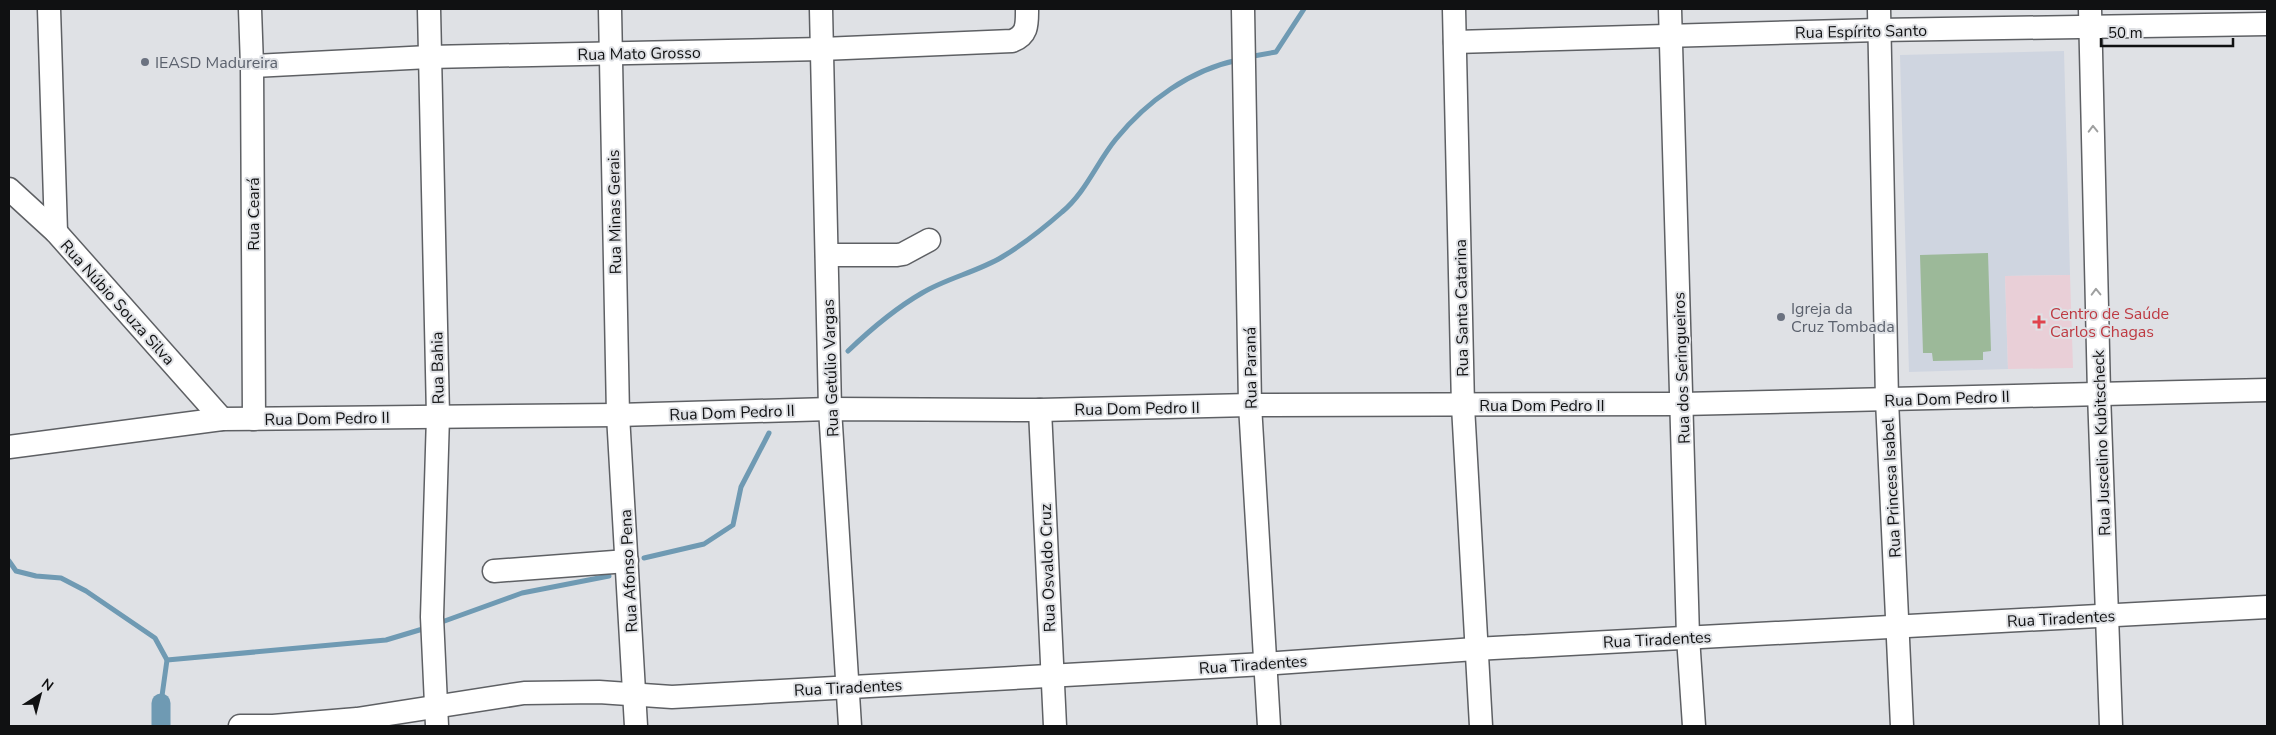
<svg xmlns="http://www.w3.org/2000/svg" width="2276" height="735" font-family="'Nunito Sans',sans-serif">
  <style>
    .built { fill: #cfd5e0 }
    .medical { fill: #e9cfd7 }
    .green { fill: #9cb999 }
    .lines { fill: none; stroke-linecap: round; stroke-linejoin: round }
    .stream { stroke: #6f9ab3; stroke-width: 5 }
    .canal { stroke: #6f9ab3; stroke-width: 19 }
    .minor-casing { stroke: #5e6064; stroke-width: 25 }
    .minor { stroke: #fff; stroke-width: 22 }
    .oneway { stroke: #9fa0a0 }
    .worship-dot { fill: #6b7280; stroke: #dfe1e5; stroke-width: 2 }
    .health-dot { fill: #e0444e; stroke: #dfe1e5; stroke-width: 2 }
    .labels { text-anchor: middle; stroke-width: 4; stroke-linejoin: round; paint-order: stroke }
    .street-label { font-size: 16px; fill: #101112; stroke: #dfe1e5 }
    .worship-label { font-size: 16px; fill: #5b616d; stroke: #dfe1e5; text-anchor: start }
    .health-label { font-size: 16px; fill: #be3a42; stroke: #dfe1e5; text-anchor: start }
  </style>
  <rect width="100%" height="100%" fill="#dfe1e5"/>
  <polygon class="built" points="2064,51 2070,275 2005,276 2008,369 1909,372 1900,55"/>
  <polygon class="medical" points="2070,275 2073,368 2008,369 2005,276"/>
  <polygon class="green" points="1988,253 1991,351 1983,352 1983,360 1933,361 1932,353 1923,353 1920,255"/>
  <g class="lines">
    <g class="stream">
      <polyline points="1248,57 1276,52 1304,9"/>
      <path d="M848,351C870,330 896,308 922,293C947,278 977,272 1002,257C1022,245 1045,227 1062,212C1086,192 1097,162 1116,139C1147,101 1190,70 1238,60"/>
      <polyline points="644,558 704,544 733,525 741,487 769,433"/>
      <polyline points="9,561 16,571 36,576 61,578 86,591 155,638 167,660 161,703"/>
      <polyline points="439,623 522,593 609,576"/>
      <polyline points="167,660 386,640 426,628"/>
    </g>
    <polyline class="canal" points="161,703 161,726"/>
    <g class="minor-casing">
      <g id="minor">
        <polyline points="49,9 56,232"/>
        <polyline points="250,9 252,66 254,419"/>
        <polyline points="429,9 438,416 432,617 437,726"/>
        <polyline points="610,9 618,415 636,726"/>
        <polyline points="821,9 830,409 850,726"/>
        <polyline points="1243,9 1250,405 1269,726"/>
        <polyline points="1454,9 1463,406 1481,726"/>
        <polyline points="1670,9 1688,637 1694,726"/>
        <polyline points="1879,9 1887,400 1902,726"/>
        <polyline points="2090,9 2099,393 2111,726"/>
        <polyline points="1455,42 1879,30 2267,24"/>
        <path d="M252,66L429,57L822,49L1012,41C1028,35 1027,24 1027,9"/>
        <polyline points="9,189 56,232 222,419"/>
        <polyline points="827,255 897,255 903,254 929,240"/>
        <polyline points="1040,410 1055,726"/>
        <polyline points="9,447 222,419 618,415 830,409 1040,410 1250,405 1682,404 2267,390"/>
        <polyline points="494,571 627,561"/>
        <polyline points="240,726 273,726 357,719 524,693 599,692 672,697 1264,664 1475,649 2267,607"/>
      </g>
    </g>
    <use href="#minor" class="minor"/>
  </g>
  <defs><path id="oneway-chevron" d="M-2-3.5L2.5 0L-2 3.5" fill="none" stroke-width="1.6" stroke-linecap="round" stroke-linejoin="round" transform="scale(1.25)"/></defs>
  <g class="oneway">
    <use href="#oneway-chevron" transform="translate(2093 129) rotate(-91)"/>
    <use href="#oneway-chevron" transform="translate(2096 292) rotate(-91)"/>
  </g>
  <g class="worship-dot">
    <circle cx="145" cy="62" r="5"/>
    <circle cx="1781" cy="317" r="5"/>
  </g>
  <path class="health-dot" d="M2036.5 314.5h5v5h5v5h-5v5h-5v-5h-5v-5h5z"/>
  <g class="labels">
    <g class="street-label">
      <text transform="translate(1861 31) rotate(-1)" y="6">Rua Espírito Santo</text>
      <text transform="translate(639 53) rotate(-1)" y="6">Rua Mato Grosso</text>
      <text transform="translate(614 212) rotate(-91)" y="6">Rua Minas Gerais</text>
      <text transform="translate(253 214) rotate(-90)" y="6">Rua Ceará</text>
      <text transform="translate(118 302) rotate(48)" y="6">Rua Núbio Souza Silva</text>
      <text transform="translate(1461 308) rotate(-91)" y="6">Rua Santa Catarina</text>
      <text transform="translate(437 368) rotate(-91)" y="6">Rua Bahia</text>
      <text transform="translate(830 368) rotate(-92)" y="6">Rua Getúlio Vargas</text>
      <text transform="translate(1250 368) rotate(-91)" y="6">Rua Paraná</text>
      <text transform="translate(1681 368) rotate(-92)" y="6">Rua dos Seringueiros</text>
      <text transform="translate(1947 398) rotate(-2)" y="6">Rua Dom Pedro II</text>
      <text x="1542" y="411">Rua Dom Pedro II</text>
      <text transform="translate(1137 408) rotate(-1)" y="6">Rua Dom Pedro II</text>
      <text transform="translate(732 412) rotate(-2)" y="6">Rua Dom Pedro II</text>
      <text transform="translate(327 418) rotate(-1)" y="6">Rua Dom Pedro II</text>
      <text transform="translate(2101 443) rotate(-92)" y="6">Rua Juscelino Kubitscheck</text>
      <text transform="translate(1891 488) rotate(-93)" y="6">Rua Princesa Isabel</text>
      <text transform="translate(1047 568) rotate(-92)" y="6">Rua Osvaldo Cruz</text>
      <text transform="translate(628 571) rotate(-93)" y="6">Rua Afonso Pena</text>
      <text transform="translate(2061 618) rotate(-3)" y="6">Rua Tiradentes</text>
      <text transform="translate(1657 639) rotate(-3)" y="6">Rua Tiradentes</text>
      <text transform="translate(1253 664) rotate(-4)" y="6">Rua Tiradentes</text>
      <text transform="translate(848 687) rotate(-3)" y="6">Rua Tiradentes</text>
    </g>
    <g class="worship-label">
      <text x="155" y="68">IEASD Madureira</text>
      <text x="1791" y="314">Igreja da<tspan x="1791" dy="18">Cruz Tombada</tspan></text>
    </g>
    <g class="health-label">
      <text x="2050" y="319">Centro de Saúde<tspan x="2050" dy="18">Carlos Chagas</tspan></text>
    </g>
  </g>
  <rect width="2276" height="735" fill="none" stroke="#101112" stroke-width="20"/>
  <g transform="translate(40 695) rotate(36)" stroke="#dfe1e5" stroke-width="4" paint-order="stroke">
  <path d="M0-4L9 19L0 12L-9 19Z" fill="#101112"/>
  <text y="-8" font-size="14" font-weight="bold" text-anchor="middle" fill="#101112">N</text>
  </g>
  <path d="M2101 38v8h132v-8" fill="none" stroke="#101112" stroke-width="2.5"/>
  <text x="2108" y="38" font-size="15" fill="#101112" stroke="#dfe1e5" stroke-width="4" paint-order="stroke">50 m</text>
</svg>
